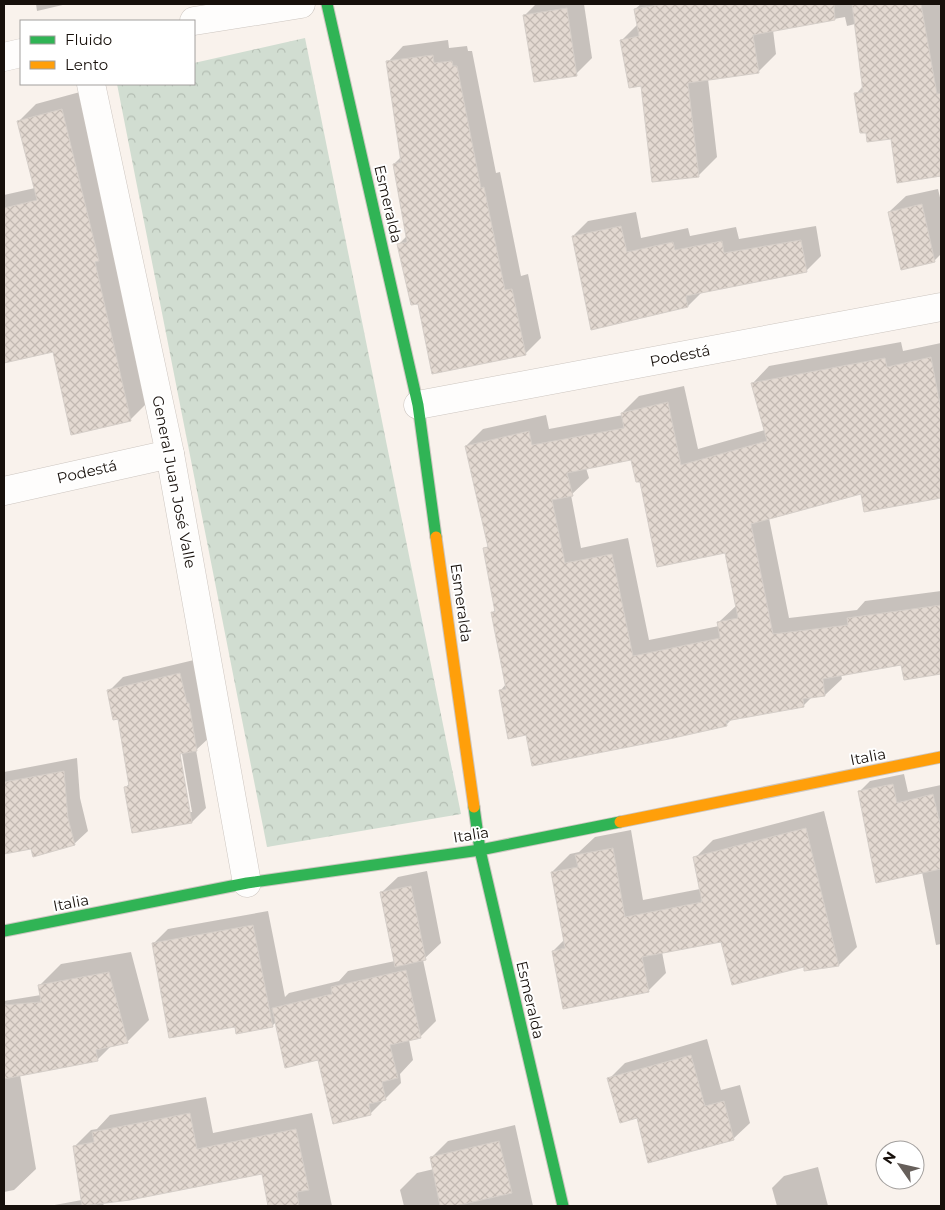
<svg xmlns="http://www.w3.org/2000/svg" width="945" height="1210" font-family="Montserrat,sans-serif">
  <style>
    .park { fill: url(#park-crowns) }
    .shadow { fill: #0003; fill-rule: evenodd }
    .building { fill: url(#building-cross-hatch); stroke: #d5cec8; fill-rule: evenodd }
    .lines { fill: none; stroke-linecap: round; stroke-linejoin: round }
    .street-casing { stroke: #cdc6c0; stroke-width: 29 }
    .fast-casing { stroke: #cdc6c0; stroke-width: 13 }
    .slow-casing { stroke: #cdc6c0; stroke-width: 13 }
    .street { stroke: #fefdfc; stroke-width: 28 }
    .fast { stroke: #30b455; stroke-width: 11 }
    .slow { stroke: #ff9f0a; stroke-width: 11 }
    .labels { text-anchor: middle; stroke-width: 4; stroke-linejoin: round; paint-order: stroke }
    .street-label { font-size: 15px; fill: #17100b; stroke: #fff }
  </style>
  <defs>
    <pattern id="park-crowns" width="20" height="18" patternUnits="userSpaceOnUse" patternTransform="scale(1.25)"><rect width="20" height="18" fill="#d1ddd1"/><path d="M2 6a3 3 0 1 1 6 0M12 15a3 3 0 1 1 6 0" fill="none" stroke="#b3bdb2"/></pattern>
    <pattern id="building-cross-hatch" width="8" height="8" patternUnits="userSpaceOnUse" patternTransform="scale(1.25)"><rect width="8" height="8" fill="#e3d9d1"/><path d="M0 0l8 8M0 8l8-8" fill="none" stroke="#c2b9b2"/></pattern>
  </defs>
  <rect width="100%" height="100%" fill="#f9f2ec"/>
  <polygon class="park" points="305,38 461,814 267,847 117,84 194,84 194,63"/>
  <g class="shadow">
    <polygon points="36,4 67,4 37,11"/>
    <polygon points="536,4 584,4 592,58 576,74 525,15"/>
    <polygon points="641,4 941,4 941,175 898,181 892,138 856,94 863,86 855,24 847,26 845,17 773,30 776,54 758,72 708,79 717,157 699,175 642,85 622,40 638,24 635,9"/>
    <polygon points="448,40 449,48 467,46 468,51 472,51 496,173 500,172 521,276 528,274 541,338 525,354 419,303 399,244 407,236 394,164 401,157 388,62 403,46"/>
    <polygon points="80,92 148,402 130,420 54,351 4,361 4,195 35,188 18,122 36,104"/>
    <polygon points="938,189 941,202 941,254 934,261 889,212 906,196"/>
    <polygon points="636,212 641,238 688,228 690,236 736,227 739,239 816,226 821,256 806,271 702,292 688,306 573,236 588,221"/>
    <path d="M901,342L903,351L941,343V497L865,511L862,492L769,518L789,618L857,610L865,601L941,591V673L905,678L902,664L841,675L842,679L825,695L812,697L804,705L732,719L726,725L500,691L506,684L492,613L496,609L485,549L489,545L466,446L483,429L546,415L549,429L623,415L622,413L639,396L684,386L698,449L765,430L753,383L769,366ZM632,459L641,480L726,551L737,605L719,622V626L649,640L628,538L581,548L571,495L589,478L586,468Z"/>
    <path d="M194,660L211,736L196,750L206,808L192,822L126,787L130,783L119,717L109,691L123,677ZM181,748L192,812H189L178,749Z"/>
    <polygon points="77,758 80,798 88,831 74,844 32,847 4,853 4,772"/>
    <polygon points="904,774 908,792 941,785 941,944 936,945 922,872 859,792 870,781"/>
    <polygon points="824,811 857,947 839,965 806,970 805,965 722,940 662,952 666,973 648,991 553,951 564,940 552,872 570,854 579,852 595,837 631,830 643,900 700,889 695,858 713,840"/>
    <polygon points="427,871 441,943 423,960 436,1021 420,1037 409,1040 413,1060 400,1074 401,1083 370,1114 319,1059 276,1022 273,1025 237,1033 236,1025 153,944 168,929 268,911 285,997 289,993 339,981 348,971 395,961 381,893 398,877"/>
    <polygon points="131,952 149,1020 127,1042 112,1045 97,1060 20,1075 36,1169 14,1190 4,1192 4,1001 41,995 40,985 61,964"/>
    <polygon points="707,1039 721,1090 740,1085 750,1123 733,1139 638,1117 609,1079 625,1063"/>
    <polygon points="206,1097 213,1133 312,1113 332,1206 269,1206 263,1173 103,1203 104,1206 49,1206 82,1200 74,1147 91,1130 97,1129 110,1115"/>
    <polygon points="515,1125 533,1206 404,1206 400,1190 417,1173 434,1169 431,1158 448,1141"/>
    <polygon points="818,1167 828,1206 777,1206 772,1188 784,1176"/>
  </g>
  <g class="building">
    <polygon points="664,4 834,4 835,20 753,35 759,73 688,83 699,177 652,182 641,86 629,88 620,40 639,36 634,9"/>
    <polygon points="852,4 921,4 937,94 941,93 941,176 897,183 891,139 867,142 866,133 860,133 854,93 863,92"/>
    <polygon points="567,8 577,76 534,82 523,15"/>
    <polygon points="433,55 434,63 452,61 453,66 457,66 481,188 484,187 505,290 512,289 526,355 432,374 418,304 411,305 397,244 407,242 393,164 401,162 386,61"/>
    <polygon points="62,109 99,261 95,262 131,421 71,435 53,352 4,363 4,208 37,200 17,121"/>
    <polygon points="922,204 935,262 901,270 888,212"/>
    <polygon points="621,226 627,252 673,242 675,250 722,241 724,253 801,240 807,272 686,296 688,307 591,330 572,236"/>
    <path d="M931,357L941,410V498L864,512L861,494L751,524L773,634L848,625L847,618L941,605V674L904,680L901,665L823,679L825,696L803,699L804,707L726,721L727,726L669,739L532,766L526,735L508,739L499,690L506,689L491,612H495L483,548L488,547L465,446L529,431L532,445L624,428L621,413L668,402L681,465L767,441L751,383L885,358L887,367ZM631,460L636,482H640L657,567L725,553L738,618L717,622L720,638L633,656L612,554L565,563L552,500L573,496L567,473Z"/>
    <polygon points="180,673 187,703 189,703 197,751 180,754 192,823 132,833 124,787 129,786 118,719 113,720 107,690"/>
    <polygon points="64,771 68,818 75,845 33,857 31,849 4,854 4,782"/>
    <polygon points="893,784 897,803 933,794 941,828 941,869 876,883 858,791"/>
    <polygon points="806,828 839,966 804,971 804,967 732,985 721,942 642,957 649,992 563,1009 552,951 565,948 551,872 578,867 575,855 613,848 625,917 702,902 693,857"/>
    <polygon points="411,886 426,960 395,967 380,892"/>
    <polygon points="253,925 273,1027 236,1034 235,1027 169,1038 152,943"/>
    <polygon points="406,970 421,1038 390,1045 398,1078 382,1082 386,1100 369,1104 371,1115 333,1124 318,1060 285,1068 272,1008 332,994 331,987"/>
    <polygon points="109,972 128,1043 96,1050 98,1061 4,1079 4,1005 41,1002 38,985"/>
    <polygon points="691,1055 705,1106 724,1101 734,1140 648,1163 637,1118 620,1123 607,1078"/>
    <polygon points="190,1113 197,1149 296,1129 309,1190 297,1192 299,1206 268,1206 262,1174 130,1200 82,1206 73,1146 94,1142 92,1132"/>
    <polygon points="499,1141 512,1193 455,1206 440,1206 430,1157"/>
  </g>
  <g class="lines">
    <g class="street-casing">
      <g id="street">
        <polyline points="194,21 301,4"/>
        <polyline points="4,57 21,53"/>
        <polyline points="91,84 170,454 247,883"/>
        <polyline points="418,405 941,307"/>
        <polyline points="4,491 170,454"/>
      </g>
    </g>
    <g class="fast-casing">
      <g id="fast">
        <polyline points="327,4 418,405 436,537"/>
        <polyline points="474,807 480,850 563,1206"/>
        <polyline points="4,931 247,883 480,850 620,822"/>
      </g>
    </g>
    <g class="slow-casing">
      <g id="slow">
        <polyline points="436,537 474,807"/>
        <polyline points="620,822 941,757"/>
      </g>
    </g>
    <use href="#street" class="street"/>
    <use href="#fast" class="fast"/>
    <use href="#slow" class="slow"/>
  </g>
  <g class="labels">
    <g class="street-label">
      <text transform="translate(388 204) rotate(77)" y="5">Esmeralda</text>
      <text transform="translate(680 356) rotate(-11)" y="5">Podestá</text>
      <text transform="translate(87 472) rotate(-13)" y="5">Podestá</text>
      <text transform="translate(174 482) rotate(79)" y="5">General Juan José Valle</text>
      <text transform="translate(461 603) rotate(82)" y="5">Esmeralda</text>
      <text transform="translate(868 757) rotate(-11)" y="5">Italia</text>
      <text transform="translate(471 835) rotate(-9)" y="5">Italia</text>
      <text transform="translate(71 903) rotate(-11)" y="5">Italia</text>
      <text transform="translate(530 1000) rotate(77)" y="5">Esmeralda</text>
    </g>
  </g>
  <rect width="945" height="1210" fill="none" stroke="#17100b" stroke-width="10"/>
  <rect x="20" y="20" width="175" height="65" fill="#ffffff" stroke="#a29f9d"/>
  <rect x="30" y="36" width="25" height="8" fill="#30b455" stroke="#a29f9d"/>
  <text x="65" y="45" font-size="15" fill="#17100b">Fluido</text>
  <rect x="30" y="61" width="25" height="8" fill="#ff9f0a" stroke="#a29f9d"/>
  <text x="65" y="70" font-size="15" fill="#17100b">Lento</text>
  <g transform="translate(900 1165) rotate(304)"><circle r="24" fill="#ffffff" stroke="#a29f9d"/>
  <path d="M0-4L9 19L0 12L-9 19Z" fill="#665f5a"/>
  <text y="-8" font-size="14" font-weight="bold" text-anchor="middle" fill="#17100b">N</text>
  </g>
</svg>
